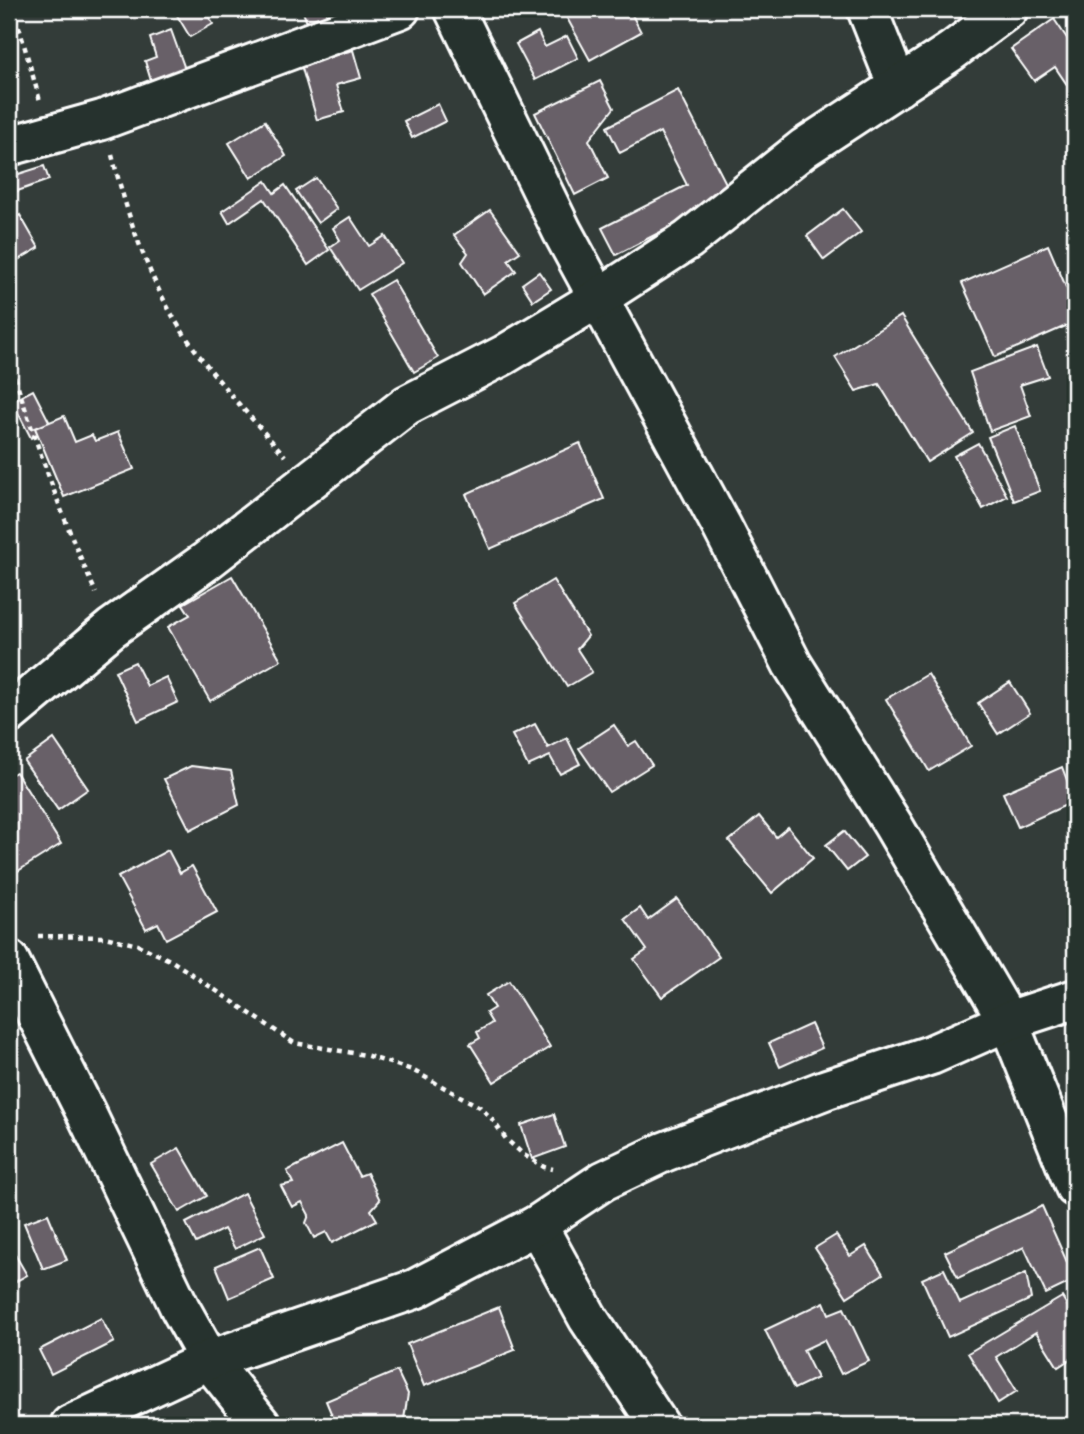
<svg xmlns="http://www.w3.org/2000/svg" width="1084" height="1434" font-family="'Comic Neue',sans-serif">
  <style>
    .building { fill: #686067; stroke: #fff; stroke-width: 2 }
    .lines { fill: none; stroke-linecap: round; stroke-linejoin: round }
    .minor-casing { stroke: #fff; stroke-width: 44 }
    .path { stroke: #fff; stroke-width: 4.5; stroke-dasharray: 5 5; stroke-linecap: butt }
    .minor { stroke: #26332d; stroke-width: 38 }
  </style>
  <rect width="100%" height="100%" fill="#333c39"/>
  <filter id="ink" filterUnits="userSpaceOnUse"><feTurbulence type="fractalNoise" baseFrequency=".0143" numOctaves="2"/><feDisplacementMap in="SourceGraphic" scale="14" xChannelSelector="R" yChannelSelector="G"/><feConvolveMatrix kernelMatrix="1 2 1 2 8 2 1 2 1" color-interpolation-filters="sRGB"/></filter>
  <g filter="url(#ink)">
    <g class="building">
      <polygon points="181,9 204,9 213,24 190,37 175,12"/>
      <polygon points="302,9 325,9 332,27 311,34"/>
      <polygon points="562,9 629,9 641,32 590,60"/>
      <polygon points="1054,19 1075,50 1074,95 1055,67 1034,81 1011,49"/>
      <polygon points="171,30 195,97 152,84 145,61 156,57 150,38"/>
      <polygon points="538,32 545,47 567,36 578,58 535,80 516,44"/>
      <polygon points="353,50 361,78 336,85 344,112 317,120 301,65"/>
      <polygon points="600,81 614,108 589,140 608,178 575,195 535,113"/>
      <polygon points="678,90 732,195 616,255 602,228 687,185 660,132 620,153 607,127"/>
      <polygon points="438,104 446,121 412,138 404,121"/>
      <polygon points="265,121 286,156 251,178 229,143"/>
      <polygon points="44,166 49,180 9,194 9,177"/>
      <polygon points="316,178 337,209 318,223 296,191"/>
      <polygon points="266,181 274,193 285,185 329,250 308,265 264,199 229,223 222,211"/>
      <polygon points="843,209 861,232 824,260 807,236"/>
      <polygon points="490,210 520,252 508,260 516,271 483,294 462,262 468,253 454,235"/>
      <polygon points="20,215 39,248 9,265 9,222"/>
      <polygon points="350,217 369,246 385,236 402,263 358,290 330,247 340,240 333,228"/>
      <polygon points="1048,245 1075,308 1075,322 995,357 962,283"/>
      <polygon points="1075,269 1075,287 1068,273"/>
      <polygon points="539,272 551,289 533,301 522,284"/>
      <polygon points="393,280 438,358 414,372 369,294"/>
      <polygon points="901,316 973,433 927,462 879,384 856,391 835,357"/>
      <polygon points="1037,347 1048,376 1020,385 1031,416 990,431 970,372"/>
      <polygon points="33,390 52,427 31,438 12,401"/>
      <polygon points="64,416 75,442 92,435 95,441 118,432 134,469 64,497 35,428"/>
      <polygon points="1015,426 1040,491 1014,501 988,437"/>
      <polygon points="580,443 604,499 490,549 466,494"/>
      <polygon points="978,443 1007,496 983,509 954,456"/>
      <polygon points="232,576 281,660 210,701 168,627 190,615 183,604"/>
      <polygon points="553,580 588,636 577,649 592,672 567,687 515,603"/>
      <polygon points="135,662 147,686 166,677 178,702 138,721 115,671"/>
      <polygon points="928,674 971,746 929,771 886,699"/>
      <polygon points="1010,682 1030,713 998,734 978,703"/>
      <polygon points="535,724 548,748 567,738 580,764 560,774 550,756 528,766 512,735"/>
      <polygon points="614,725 628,746 636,741 652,765 609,792 579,748"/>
      <polygon points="54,739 88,789 58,810 24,761"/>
      <polygon points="191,766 231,771 239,805 190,830 164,779"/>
      <polygon points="1062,767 1075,801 1018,827 1003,793"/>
      <polygon points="16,772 61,844 10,876 9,776"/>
      <polygon points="759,816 776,837 788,827 813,858 772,893 729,841"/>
      <polygon points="844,831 865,857 847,871 826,845"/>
      <polygon points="168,850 180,873 192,866 217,912 166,939 158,923 146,929 118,877"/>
      <polygon points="677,899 719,957 662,997 634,959 647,950 625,919 640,908 648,920"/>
      <polygon points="509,981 550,1047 494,1082 470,1044 480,1038 477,1032 492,1023 486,1013 494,1008 486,995"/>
      <polygon points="811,1024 822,1048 780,1067 769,1043"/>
      <polygon points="554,1114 565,1147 532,1159 521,1125"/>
      <polygon points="342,1143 359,1176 367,1173 380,1200 371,1210 377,1220 332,1243 326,1232 314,1238 306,1223 309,1215 302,1202 292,1207 281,1186 293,1183 287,1171"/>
      <polygon points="179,1148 207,1196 179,1212 151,1164"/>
      <polygon points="244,1193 265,1234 235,1249 224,1229 196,1243 186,1223"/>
      <polygon points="1042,1206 1075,1280 1046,1294 1024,1247 958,1278 945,1252"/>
      <polygon points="48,1214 67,1260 43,1269 24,1223"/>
      <polygon points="836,1235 850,1256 866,1246 883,1274 847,1297 815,1248"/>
      <polygon points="9,1244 27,1275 9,1285"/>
      <polygon points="260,1247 274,1279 229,1298 216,1266"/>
      <polygon points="944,1269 960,1303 1026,1273 1031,1299 948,1337 922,1279"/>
      <polygon points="1062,1297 1075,1318 1075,1356 1058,1367 1036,1332 996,1357 1017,1391 998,1403 968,1353"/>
      <polygon points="824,1302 829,1314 844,1308 869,1361 841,1374 824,1340 803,1350 817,1378 794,1389 765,1330"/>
      <polygon points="499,1307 515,1350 424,1386 407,1344"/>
      <polygon points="101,1318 114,1342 51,1374 39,1350"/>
      <polygon points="397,1371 408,1394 404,1419 389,1425 336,1425 326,1401"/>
    </g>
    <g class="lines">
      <g class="minor-casing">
        <g id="minor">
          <polyline points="454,9 562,231 721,525 792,664 893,825 1008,1021 1075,1187"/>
          <polyline points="867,9 898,87"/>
          <polyline points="9,146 102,120 400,9"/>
          <polyline points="9,714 112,628 205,562 407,405 504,355 600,297 688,240 804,148 952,51 1008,9"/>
          <polyline points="9,960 86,1113 180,1308 209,1360 261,1425"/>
          <polyline points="537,1225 588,1318 659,1425"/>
          <polyline points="70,1425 209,1360 415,1289 537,1225 603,1181 664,1152 827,1089 931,1055 1008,1021 1075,999"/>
        </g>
      </g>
      <g class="path">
        <polyline points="10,9 19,27 40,101"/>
        <path d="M112,155C127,214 147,276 180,328C210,374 249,415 285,456"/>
        <path d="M9,358C34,438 61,516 96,593"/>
        <polyline points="38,936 105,937 138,945 172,961 294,1043 365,1055 412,1070 480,1107 492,1119 506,1139 524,1155 544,1167 553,1169"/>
      </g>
      <use href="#minor" class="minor"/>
    </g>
  </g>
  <rect width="1084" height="1434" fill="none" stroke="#26332d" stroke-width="35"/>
  <rect x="18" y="18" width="1049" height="1399" fill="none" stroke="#fff" stroke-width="2.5" filter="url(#ink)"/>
</svg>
